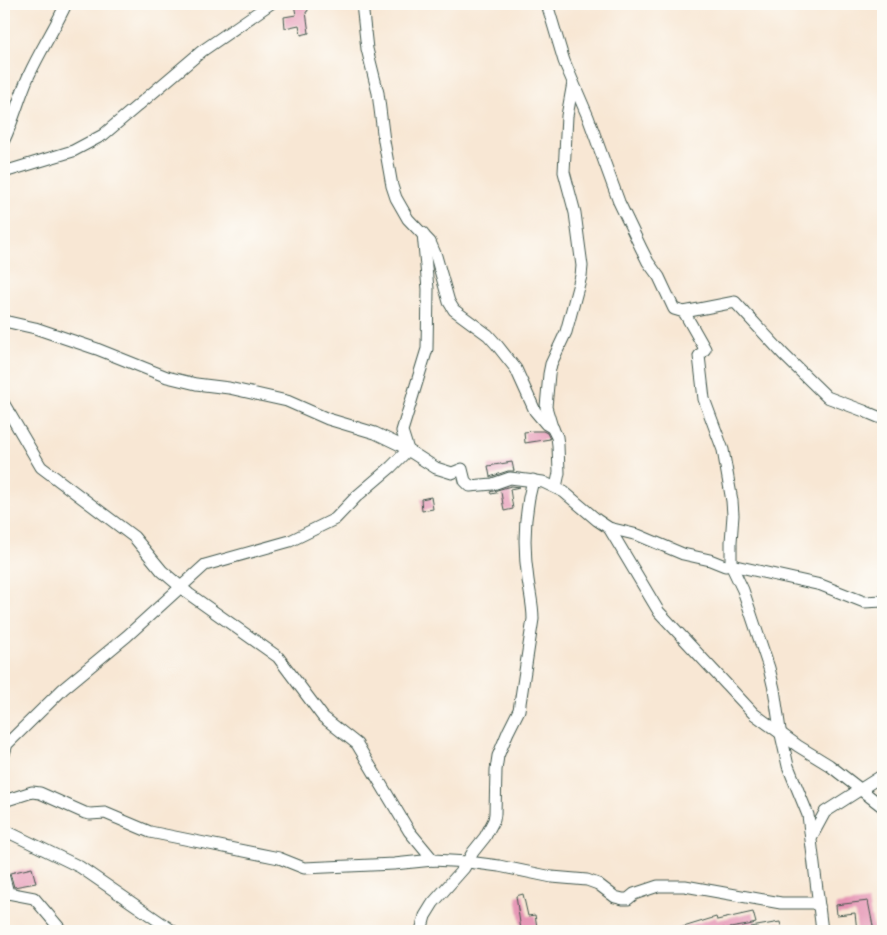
<svg xmlns="http://www.w3.org/2000/svg" width="887" height="935" font-family="'Gentium Book Plus',serif">
  <style>
    .building { fill: #e594b4 }
    .lines { fill: none; stroke-linecap: round; stroke-linejoin: round }
    .street-casing { stroke: #40564c; stroke-width: 13 }
    .street { stroke: #fff; stroke-width: 11 }
  </style>
  <rect width="100%" height="100%" fill="#fdfcf7"/>
  <filter id="ink" filterUnits="userSpaceOnUse"><feTurbulence type="fractalNoise" baseFrequency=".02" numOctaves="2"/><feDisplacementMap in="SourceGraphic" scale="10" xChannelSelector="R" yChannelSelector="G"/><feConvolveMatrix kernelMatrix="1 2 1 2 8 2 1 2 1" color-interpolation-filters="sRGB"/></filter>
  <filter id="wash" filterUnits="userSpaceOnUse"><feTurbulence type="fractalNoise" baseFrequency=".0096" numOctaves="4" result="noise"/><feDisplacementMap in="SourceGraphic" scale="20" xChannelSelector="R" yChannelSelector="G"/><feGaussianBlur stdDeviation="1.12" result="paint"/><feColorMatrix in="noise" values="0 0 0 0 0 0 0 0 0 0 0 0 0 0 0 0 0 1.4 0 .05"/><feComposite in="paint" operator="in"/></filter>
  <g filter="url(#wash)">
    <rect width="100%" height="100%" fill="#f8e7d4"/>
    <g id="blocks">
      <g class="building">
        <polygon points="294,4 307,4 308,11 306,12 309,33 301,35 299,25 285,28 284,17 296,15"/>
        <polygon points="533,431 543,431 547,433 550,439 525,443 524,432"/>
        <polygon points="512,462 514,471 508,471 490,477 488,466"/>
        <polygon points="511,486 520,487 510,489 513,509 504,511 501,492 491,494 490,492"/>
        <polygon points="431,497 433,509 422,511 421,499"/>
        <polygon points="32,868 36,883 14,887 10,873"/>
        <polygon points="523,894 528,916 535,915 537,927 521,930 516,896"/>
        <polygon points="868,901 874,931 857,931 855,913 837,915 836,905"/>
        <polygon points="753,912 756,923 748,925 724,929 724,928 713,931 677,931 677,929 716,917 717,920"/>
        <polygon points="780,922 782,931 751,931 751,927"/>
      </g>
    </g>
  </g>
  <g filter="url(#ink)">
    <use href="#blocks" fill-opacity="0" stroke="#40564c" stroke-width="1"/>
    <g class="lines">
      <g class="street-casing">
        <g id="street">
          <polyline points="362,4 367,49 378,93 384,141 392,186 396,198 408,219 430,242 436,256 449,302 454,310 488,335 497,345 516,369 535,411 546,424 553,428"/>
          <polyline points="547,4 564,61 588,117 619,202 641,248 648,262 659,277 674,309 684,312 705,349 699,356 704,399 723,450 732,501 733,515 731,542 731,565 743,590 769,668 774,689 780,730 788,766 808,815 822,931"/>
          <path d="M4,140C14,119 19,97 29,75C40,51 55,28 66,4"/>
          <polyline points="4,172 73,151 103,135 202,51 270,4"/>
          <polyline points="684,312 735,302 784,355 827,397 864,411 883,419"/>
          <polyline points="4,321 35,328 97,349 167,377 196,384 229,388 287,401 328,419 375,433 400,445 436,468 452,473 462,469 465,481 470,486 493,484 510,478 543,482 564,492 597,520 609,528 638,535 683,554 710,560 725,566 731,565 821,585 864,602 883,601"/>
          <polyline points="4,404 41,467 134,537 162,571 189,594 278,657 323,717 357,744 409,831 433,860"/>
          <polyline points="556,487 559,473 558,445 557,437 552,427 546,407 549,374 551,364 566,332 581,276 582,266 575,213 564,172 567,116 573,83"/>
          <polyline points="609,528 659,612 754,714 798,746 829,765 883,807"/>
          <polyline points="4,754 7,744 63,689 127,636 205,565 290,541 335,519 357,496 391,467 408,450 402,431 427,349 428,289 423,233"/>
          <polyline points="4,801 32,792 40,793 85,813 90,814 105,813 150,832 279,858 304,868 394,864 433,860 468,862 499,866 552,877 587,880 598,884 615,897 623,899 628,899 634,894 658,886 685,886 781,903 813,903 819,906"/>
          <polyline points="4,830 80,867 173,931"/>
          <polyline points="812,836 825,812 883,775"/>
          <polyline points="4,878 8,893 34,898 62,931"/>
          <path d="M421,931L425,916L433,903L464,868L473,852L485,837L494,820L495,814L496,770L498,756L508,732L519,710L533,619C533,605 530,594 528,580C523,546 524,513 533,480"/>
        </g>
      </g>
      <use href="#street" class="street"/>
    </g>
  </g>
  <rect width="887" height="935" fill="none" stroke="#fdfcf7" stroke-width="20"/>
</svg>
